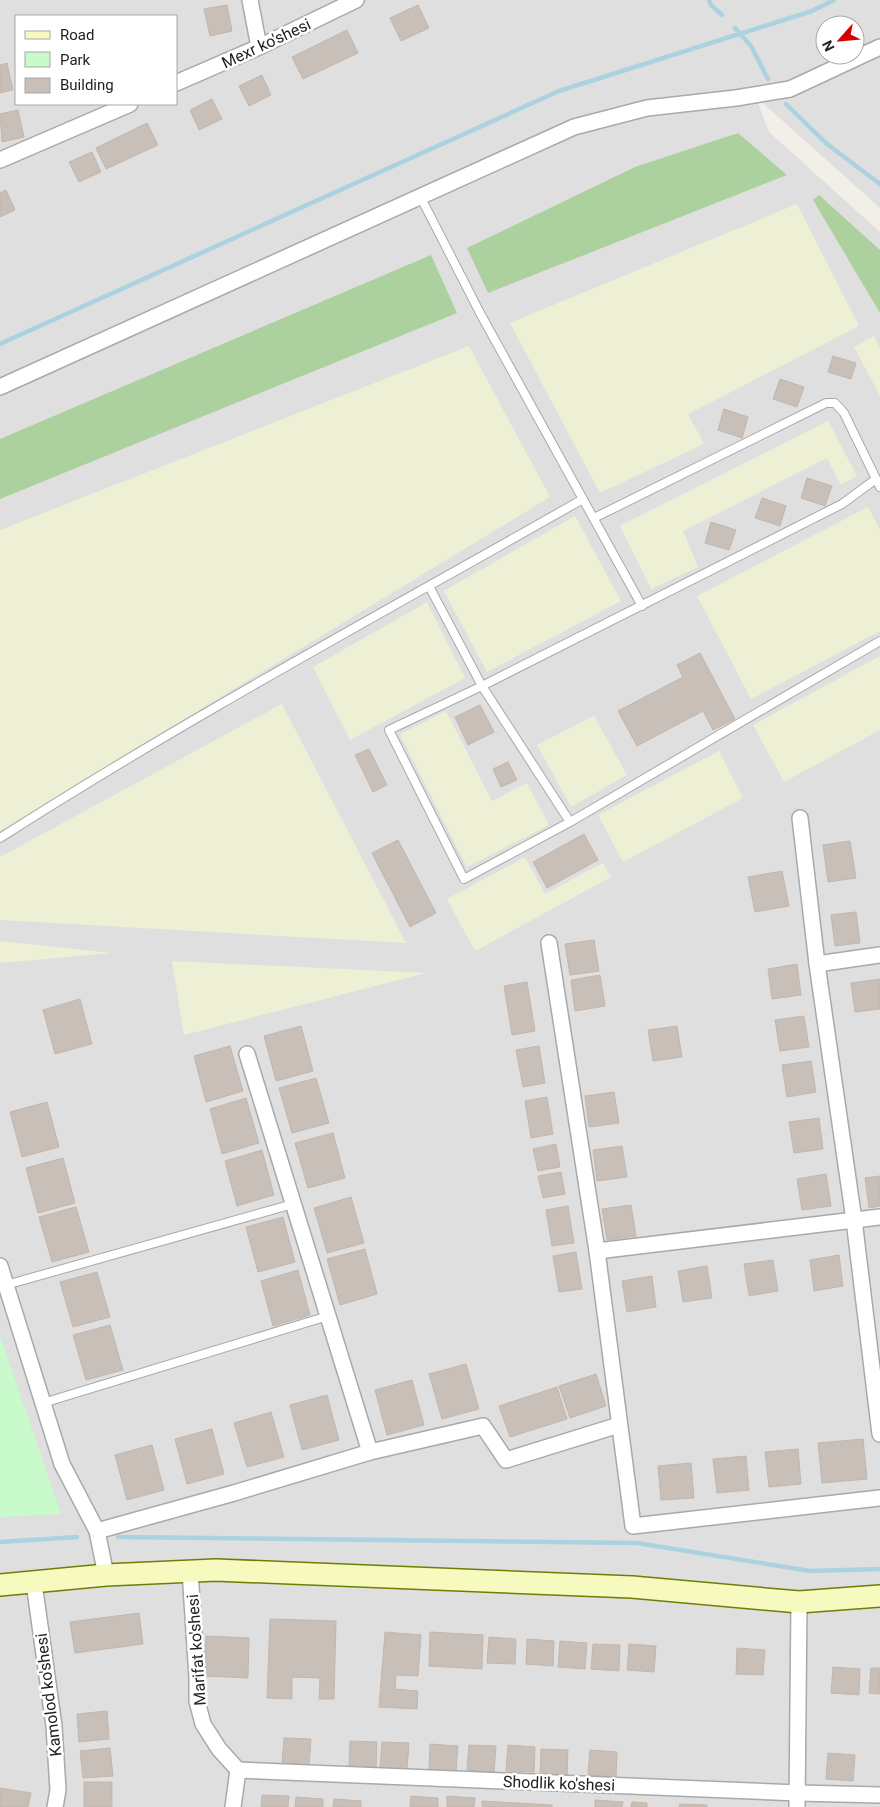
<svg xmlns="http://www.w3.org/2000/svg" width="880" height="1807" font-family="Roboto,sans-serif">
  <style>
    .residential { fill: #e0dfdf; fill-rule: evenodd }
    .farmland { fill: #eef0d5 }
    .forest { fill: #add19e }
    .park { fill: #c8facc }
    .lines { fill: none; stroke-linecap: round; stroke-linejoin: round }
    .stream { stroke: #aad3df; stroke-width: 4.5 }
    .building { fill: #c7bfb8; stroke: #c4b6ab }
    .lane-casing { stroke: #a9a9a9; stroke-width: 10 }
    .street-casing { stroke: #a9a9a9; stroke-width: 18 }
    .secondary-casing { stroke: #707d05; stroke-width: 24 }
    .lane { stroke: #fff; stroke-width: 8 }
    .street { stroke: #fff; stroke-width: 15 }
    .secondary { stroke: #f7fabf; stroke-width: 21 }
    .labels { text-anchor: middle; stroke-width: 5; stroke-linejoin: round; paint-order: stroke }
    .street-label { font-size: 16px; fill: #222; stroke: #fff }
  </style>
  <rect width="100%" height="100%" fill="#f2efe9"/>
  <path class="residential" d="M0,0H880V208L756,97L769,132L880,232V1807H0ZM16,16H176V104H16ZM825,25H855V55H825Z"/>
  <g class="farmland">
    <polygon points="797,204 859,326 688,414 704,444 600,493 510,323"/>
    <polygon points="874,336 880,348 880,396 854,347"/>
    <polygon points="469,346 550,497 0,831 0,530"/>
    <polygon points="828,421 857,476 841,485 827,458 683,531 698,567 651,589 620,526"/>
    <polygon points="868,507 880,530 880,631 751,699 697,596"/>
    <polygon points="575,516 621,601 487,672 444,591"/>
    <polygon points="427,602 465,678 350,740 313,667"/>
    <polygon points="880,656 880,730 784,782 753,725"/>
    <polygon points="282,704 406,943 0,920 0,857"/>
    <polygon points="446,711 492,801 527,783 549,825 467,867 400,734"/>
    <polygon points="594,716 627,775 571,807 537,745"/>
    <polygon points="719,751 743,798 623,862 598,815"/>
    <polygon points="525,857 545,894 603,863 611,877 475,951 447,899"/>
    <polygon points="0,941 112,953 0,963"/>
    <polygon points="172,961 426,973 184,1035"/>
  </g>
  <g class="forest">
    <polygon points="738,133 787,175 488,293 467,248 635,167"/>
    <polygon points="819,195 880,250 880,313 813,200"/>
    <polygon points="431,255 457,313 0,499 0,439"/>
  </g>
  <polygon class="park" points="0,1336 61,1514 0,1517"/>
  <g class="lines">
    <g class="stream">
      <polyline points="709,0 711,5 722,15"/>
      <polyline points="735,28 751,46 768,79"/>
      <polyline points="786,104 827,144 880,184"/>
      <polyline points="0,344 559,91 812,11 834,0"/>
      <polyline points="118,1537 637,1543 810,1571 880,1569"/>
      <polyline points="0,1542 77,1537"/>
    </g>
  </g>
  <g class="building">
    <polygon points="227,5 232,31 210,36 204,9"/>
    <polygon points="418,5 429,28 401,41 390,18"/>
    <polygon points="347,30 358,53 303,79 292,57"/>
    <polygon points="7,63 13,90 0,93 0,65"/>
    <polygon points="262,75 271,95 249,106 239,86"/>
    <polygon points="212,99 222,119 199,130 190,110"/>
    <polygon points="18,110 24,137 2,142 0,114"/>
    <polygon points="147,123 158,145 106,169 96,148"/>
    <polygon points="92,152 101,172 79,182 69,162"/>
    <polygon points="6,190 15,210 0,217 0,193"/>
    <polygon points="833,356 856,363 851,379 828,372"/>
    <polygon points="780,379 804,387 797,407 773,399"/>
    <polygon points="724,409 748,417 742,438 718,430"/>
    <polygon points="807,478 832,486 825,506 801,498"/>
    <polygon points="762,498 786,506 780,526 755,518"/>
    <polygon points="711,522 736,530 729,550 705,543"/>
    <polygon points="700,653 735,719 713,730 703,711 637,746 618,711 683,677 677,665"/>
    <polygon points="480,705 494,732 468,745 455,717"/>
    <polygon points="369,749 387,785 373,792 355,755"/>
    <polygon points="508,762 517,780 501,787 493,769"/>
    <polygon points="584,834 598,860 547,888 533,862"/>
    <polygon points="398,840 436,913 410,927 372,853"/>
    <polygon points="850,841 856,878 828,882 823,845"/>
    <polygon points="782,871 789,906 755,912 748,877"/>
    <polygon points="856,912 860,943 835,946 831,915"/>
    <polygon points="594,940 599,971 570,975 565,944"/>
    <polygon points="797,964 801,995 772,999 768,969"/>
    <polygon points="600,975 605,1006 575,1011 571,980"/>
    <polygon points="880,979 880,1009 855,1012 851,983"/>
    <polygon points="527,982 535,1031 512,1035 504,986"/>
    <polygon points="80,999 92,1044 55,1054 43,1010"/>
    <polygon points="804,1016 809,1047 780,1051 775,1020"/>
    <polygon points="301,1026 313,1071 276,1081 264,1036"/>
    <polygon points="677,1026 682,1057 653,1061 648,1030"/>
    <polygon points="230,1046 243,1091 206,1102 194,1056"/>
    <polygon points="539,1046 545,1083 523,1087 516,1050"/>
    <polygon points="811,1061 816,1092 787,1097 782,1065"/>
    <polygon points="316,1078 329,1123 292,1133 279,1088"/>
    <polygon points="614,1092 619,1123 589,1127 585,1096"/>
    <polygon points="547,1097 553,1134 531,1138 525,1101"/>
    <polygon points="246,1098 259,1143 222,1154 210,1109"/>
    <polygon points="47,1102 59,1147 22,1157 10,1112"/>
    <polygon points="819,1118 823,1149 794,1153 789,1122"/>
    <polygon points="333,1133 345,1178 308,1188 295,1143"/>
    <polygon points="556,1144 560,1167 538,1171 533,1149"/>
    <polygon points="622,1146 627,1177 597,1181 593,1150"/>
    <polygon points="262,1150 274,1195 237,1206 225,1161"/>
    <polygon points="63,1158 75,1203 38,1213 26,1168"/>
    <polygon points="561,1172 565,1194 543,1198 538,1176"/>
    <polygon points="826,1174 831,1206 802,1210 797,1179"/>
    <polygon points="880,1176 880,1206 869,1208 865,1178"/>
    <polygon points="351,1197 364,1243 327,1253 314,1208"/>
    <polygon points="631,1205 636,1236 607,1240 602,1209"/>
    <polygon points="568,1206 574,1243 552,1246 546,1210"/>
    <polygon points="76,1207 89,1252 52,1262 39,1217"/>
    <polygon points="283,1217 295,1262 258,1272 246,1227"/>
    <polygon points="365,1249 377,1294 340,1305 327,1259"/>
    <polygon points="576,1252 582,1289 559,1292 553,1256"/>
    <polygon points="839,1255 843,1286 814,1291 810,1260"/>
    <polygon points="773,1260 778,1291 749,1296 744,1264"/>
    <polygon points="707,1266 712,1298 683,1302 678,1271"/>
    <polygon points="298,1270 310,1315 273,1326 261,1281"/>
    <polygon points="97,1272 110,1317 73,1327 60,1282"/>
    <polygon points="652,1276 656,1307 627,1312 622,1281"/>
    <polygon points="110,1325 123,1370 86,1380 73,1335"/>
    <polygon points="466,1364 479,1409 442,1419 429,1374"/>
    <polygon points="596,1374 606,1406 570,1418 559,1386"/>
    <polygon points="412,1380 424,1425 387,1435 375,1390"/>
    <polygon points="557,1387 567,1419 510,1437 499,1406"/>
    <polygon points="327,1395 339,1440 302,1450 290,1405"/>
    <polygon points="271,1412 284,1457 247,1467 234,1423"/>
    <polygon points="212,1429 224,1474 187,1484 175,1439"/>
    <polygon points="863,1439 867,1479 822,1483 818,1443"/>
    <polygon points="152,1445 164,1490 127,1500 115,1455"/>
    <polygon points="798,1449 801,1484 769,1487 765,1452"/>
    <polygon points="746,1456 749,1490 717,1493 713,1459"/>
    <polygon points="691,1463 694,1498 661,1500 658,1466"/>
    <polygon points="139,1613 143,1644 75,1653 70,1622"/>
    <polygon points="270,1619 336,1621 334,1699 319,1699 320,1678 292,1677 292,1699 267,1698"/>
    <polygon points="385,1632 421,1635 418,1676 396,1675 395,1689 418,1691 417,1709 379,1707"/>
    <polygon points="430,1632 483,1635 482,1669 429,1666"/>
    <polygon points="206,1636 249,1638 248,1678 204,1676"/>
    <polygon points="489,1637 516,1639 515,1664 487,1663"/>
    <polygon points="527,1639 554,1641 553,1666 526,1664"/>
    <polygon points="560,1641 587,1643 585,1669 558,1667"/>
    <polygon points="593,1644 620,1645 619,1671 591,1669"/>
    <polygon points="629,1644 656,1646 654,1672 627,1670"/>
    <polygon points="737,1648 765,1650 763,1675 736,1674"/>
    <polygon points="833,1667 860,1669 859,1695 831,1693"/>
    <polygon points="871,1668 880,1668 880,1694 869,1693"/>
    <polygon points="107,1711 109,1739 79,1742 77,1714"/>
    <polygon points="284,1738 311,1739 309,1765 282,1763"/>
    <polygon points="350,1741 377,1742 376,1768 349,1766"/>
    <polygon points="382,1742 409,1743 407,1769 380,1767"/>
    <polygon points="430,1744 458,1746 456,1771 429,1770"/>
    <polygon points="469,1745 496,1746 494,1772 467,1770"/>
    <polygon points="508,1745 535,1747 534,1772 506,1771"/>
    <polygon points="110,1748 113,1776 83,1778 80,1751"/>
    <polygon points="541,1749 568,1750 567,1776 540,1774"/>
    <polygon points="590,1750 617,1752 616,1777 588,1775"/>
    <polygon points="828,1753 855,1755 853,1781 826,1779"/>
    <rect x="84" y="1782" width="28" height="25"/>
    <polygon points="0,1788 31,1793 28,1807 0,1807"/>
    <polygon points="262,1795 289,1796 288,1807 261,1807"/>
    <polygon points="411,1796 438,1798 438,1807 410,1807"/>
    <polygon points="447,1796 475,1798 474,1807 447,1807"/>
    <polygon points="296,1797 323,1799 323,1807 295,1807"/>
    <polygon points="334,1799 361,1801 361,1807 333,1807"/>
    <polygon points="595,1800 623,1802 622,1807 595,1807"/>
    <polygon points="482,1801 552,1805 552,1807 482,1807"/>
    <polygon points="632,1802 647,1803 647,1807 631,1807"/>
    <polygon points="680,1804 707,1805 707,1807 679,1807"/>
  </g>
  <g class="lines">
    <g class="lane-casing">
      <g id="lane">
        <polyline points="420,196 480,313 642,606"/>
        <polyline points="594,518 826,403 835,403 844,413 880,487"/>
        <polyline points="429,586 482,686 842,504 876,479"/>
        <polygon points="482,686 570,822 464,879 389,730"/>
        <polyline points="570,822 880,641"/>
        <path d="M0,838C189,717 388,610 583,499"/>
        <polyline points="6,1285 293,1204"/>
        <polyline points="43,1403 328,1316"/>
      </g>
    </g>
    <g class="street-casing">
      <g id="street">
        <polyline points="250,0 259,47"/>
        <polyline points="176,83 259,47 356,0"/>
        <polyline points="0,160 130,104"/>
        <polyline points="0,387 574,127 647,108 736,98 790,89 880,47"/>
        <polyline points="800,818 817,964 854,1220 880,1434"/>
        <polyline points="549,943 597,1251 633,1526 880,1498"/>
        <polyline points="817,964 880,955"/>
        <polyline points="247,1054 370,1452"/>
        <polyline points="597,1251 880,1217"/>
        <polyline points="0,1266 62,1464 97,1531 106,1575"/>
        <polyline points="97,1531 234,1493 370,1452 483,1426 506,1460 619,1425"/>
        <polyline points="190,1571 197,1677 197,1701 203,1724 219,1749 238,1770 233,1807"/>
        <polyline points="34,1583 54,1726 58,1790 55,1807"/>
        <polyline points="238,1770 798,1793 880,1795"/>
        <polyline points="797,1807 799,1602"/>
      </g>
    </g>
    <g class="secondary-casing">
      <polyline id="secondary" points="0,1585 106,1575 216,1570 632,1587 799,1602 880,1596"/>
    </g>
    <use href="#lane" class="lane"/>
    <use href="#street" class="street"/>
    <use href="#secondary" class="secondary"/>
  </g>
  <g class="labels">
    <g class="street-label">
      <text transform="translate(266 43) rotate(-25)" y="6">Mexr ko'shesi</text>
      <text transform="translate(196 1650) rotate(-94)" y="6">Marifat ko'shesi</text>
      <text transform="translate(48 1695) rotate(-97)" y="6">Kamolod ko'shesi</text>
      <text transform="translate(559 1783) rotate(2)" y="6">Shodlik ko'shesi</text>
    </g>
  </g>
  <rect x="15" y="15" width="162" height="90" fill="#ffffff" stroke="#a7a7a7"/>
  <rect x="25" y="31" width="25" height="8" fill="#f7fabf" stroke="#a7a7a7"/>
  <text x="60" y="40" font-size="15" fill="#222222">Road</text>
  <rect x="25" y="52" width="25" height="15" fill="#c8facc" stroke="#a7a7a7"/>
  <text x="60" y="65" font-size="15" fill="#222222">Park</text>
  <rect x="25" y="78" width="25" height="15" fill="#c7bfb8" stroke="#a7a7a7"/>
  <text x="60" y="90" font-size="15" fill="#222222">Building</text>
  <g transform="translate(840 40) rotate(243)"><circle r="24" fill="#ffffff" stroke="#a7a7a7"/>
  <path d="M0-4L9 19L0 12L-9 19Z" fill="#d40000"/>
  <text y="-8" font-size="14" font-weight="bold" text-anchor="middle" fill="#222222">N</text>
  </g>
</svg>
